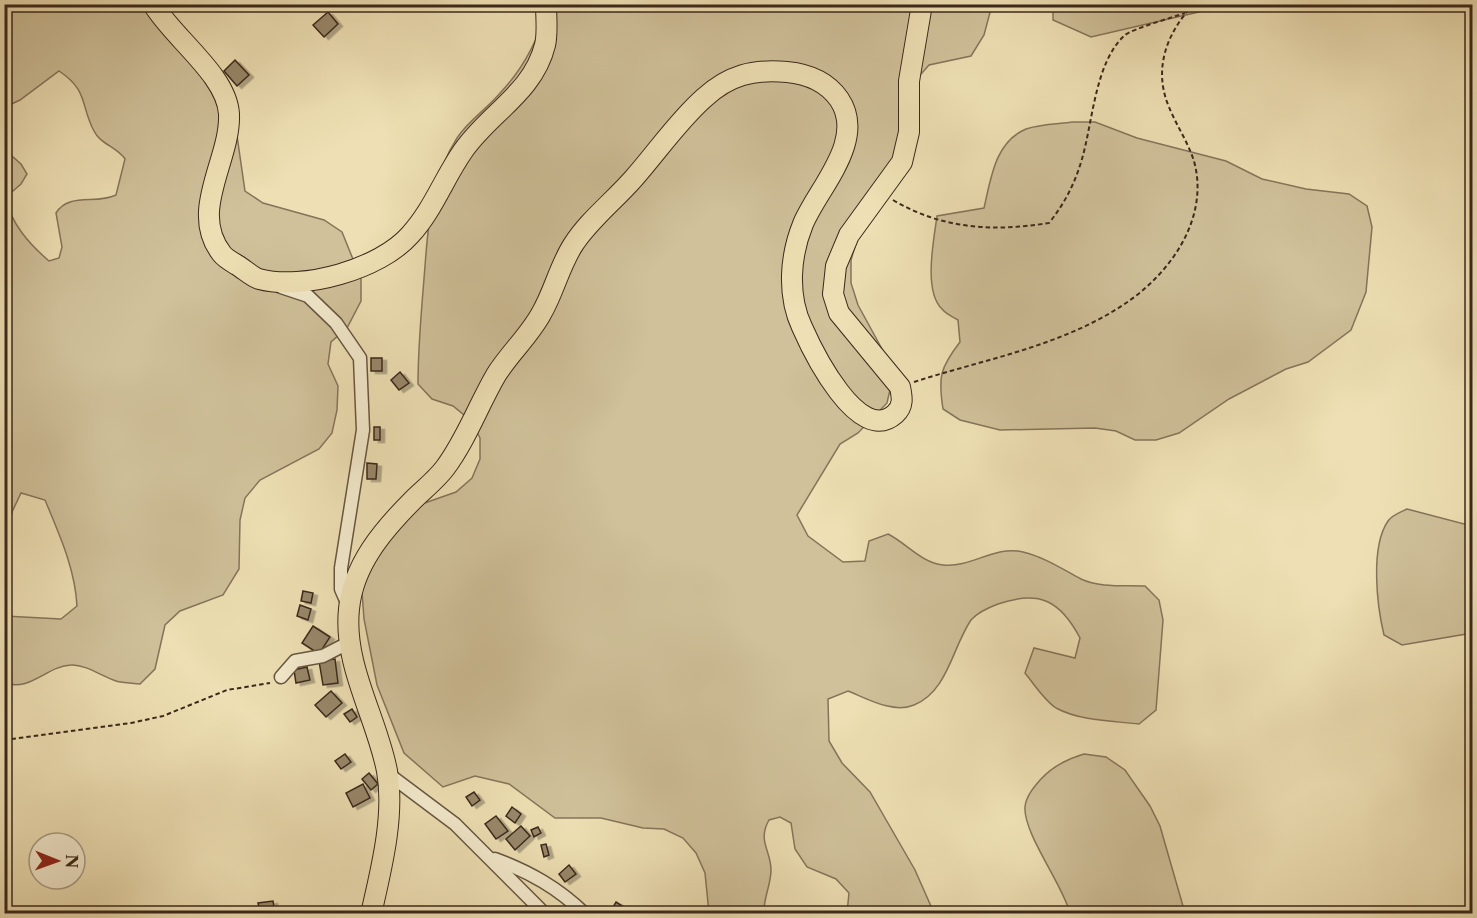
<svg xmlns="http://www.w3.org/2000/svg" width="1477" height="918" font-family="'Libre Caslon Text',serif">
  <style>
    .green { fill: #d0c19a; stroke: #86745a; stroke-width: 1.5 }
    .building { fill: #98886b; stroke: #3b281b; stroke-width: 1.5; filter: url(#shadow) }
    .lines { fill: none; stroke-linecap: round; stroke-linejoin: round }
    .minor-casing { stroke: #685641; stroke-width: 15 }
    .trunk-casing { stroke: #3b281b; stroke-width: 22 }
    .path { stroke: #3b281b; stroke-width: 2; stroke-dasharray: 4.5 3; stroke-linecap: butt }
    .minor { stroke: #f4ebce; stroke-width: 12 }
    .trunk { stroke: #eee0b4; stroke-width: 20 }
  </style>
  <defs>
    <filter id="shadow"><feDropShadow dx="4.5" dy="2.5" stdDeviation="0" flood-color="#0004"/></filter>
  </defs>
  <rect width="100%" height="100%" fill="#eee0b4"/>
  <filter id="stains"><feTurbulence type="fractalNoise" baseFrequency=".00333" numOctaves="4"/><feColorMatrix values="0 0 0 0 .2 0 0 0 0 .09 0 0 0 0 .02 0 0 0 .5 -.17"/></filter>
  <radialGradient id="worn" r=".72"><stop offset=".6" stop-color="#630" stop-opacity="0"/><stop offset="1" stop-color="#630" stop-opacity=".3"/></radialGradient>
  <g class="green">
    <path d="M5,5H160L235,122L245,191L263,203L324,220L342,232L361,279V301L347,328L331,342L328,364L338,386L337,410L332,433L319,449L260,480L245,498L240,520L239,569L223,595L180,611L165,625L155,669L140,684C132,683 123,683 116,681C103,677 85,664 71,665C47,666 30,692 5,683V616L61,619L77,606C75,568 59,534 45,500L21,493L12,512L5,546V150L21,164L27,174L21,184L5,198C12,224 28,243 49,261L59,258L62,247L56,213C69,192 96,205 116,195L125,159C117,147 100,144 94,131C80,105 89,91 59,71L20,100L5,107Z"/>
    <path d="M549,5H992L984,35L971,56L929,65L914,82L901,171L857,240L851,260V283L858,305L888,360L892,381L887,403L858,433L840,444L797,515L808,536L843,562L865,561L869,541L888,534C906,543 922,563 943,565C972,568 994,545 1023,552C1044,557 1062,569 1081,579C1100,588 1125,585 1145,586L1159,600L1163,620L1156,710L1139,724C1113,721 1080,721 1056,708C1044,700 1034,684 1025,673L1034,648L1075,658L1080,638C1060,600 1039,590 998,604C990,607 977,613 971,620C952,648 948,691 914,705C893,714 866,698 848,691L828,699L829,741L842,763L870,792L915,870L934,913H847L849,893L836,879L807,867L795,849L791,823L780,817L769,820C757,841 771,850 771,870C771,885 763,899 764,913H709L705,873L696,853L683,838L664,829L643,828L601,818H555L509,784L475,776L443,787L404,753L377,685L364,619L360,565L396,513L456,492L472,478L480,459V438L470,420L453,406L432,399L418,384C418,349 421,314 424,279C428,229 429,182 457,138C469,120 487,109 501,92C525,67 539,37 549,5Z"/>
    <polygon points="1053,5 1053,4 1229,5 1091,37 1053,20"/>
    <path d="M1073,122H1095L1137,138L1226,161L1262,179L1306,189L1349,194L1367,206L1372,227L1366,292L1351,330L1308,362L1286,369L1229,399L1179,433L1156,440H1135L1116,431L1095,428L1000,430L960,420L943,409C938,377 940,368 960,342L958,320C953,317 946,314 942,309C923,291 934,239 937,216L984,208C991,178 995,142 1026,129C1040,124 1058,124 1073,122Z"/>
    <path d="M1407,509L1472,526V633L1402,645L1384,635C1377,606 1370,547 1388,521C1392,515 1401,512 1407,509Z"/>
    <path d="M1084,754L1106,757L1125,770L1150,806L1160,826L1185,913H1070C1063,885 1023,833 1025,807C1026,796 1034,787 1041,779C1053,766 1067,759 1084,754Z"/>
  </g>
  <g class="building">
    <polygon points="328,12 338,24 324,37 313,25"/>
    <polygon points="235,60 249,75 237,86 224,71"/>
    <rect x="371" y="358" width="11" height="13"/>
    <polygon points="400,372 409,383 399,390 391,380"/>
    <rect x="374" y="427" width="6" height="13"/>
    <polygon points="367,463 377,464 376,479 367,479"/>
    <polygon points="303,591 313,593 311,603 301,601"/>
    <polygon points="300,605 311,609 308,620 297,616"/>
    <polygon points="313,626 330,637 319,654 302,643"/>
    <polygon points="335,659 338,683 323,685 319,661"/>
    <polygon points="307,667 310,680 296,683 294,670"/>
    <polygon points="331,691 342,703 326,717 315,705"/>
    <polygon points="352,709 357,717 350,722 344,714"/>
    <polygon points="345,754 351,762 341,769 335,761"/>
    <polygon points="369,773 378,784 371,790 362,779"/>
    <polygon points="363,784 370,798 353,807 346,793"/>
    <polygon points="474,792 480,800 472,806 466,797"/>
    <polygon points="512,807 521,814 515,823 506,816"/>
    <polygon points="496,816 508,831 496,839 485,824"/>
    <polygon points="521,826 530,836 515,850 506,839"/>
    <polygon points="538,827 541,833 534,837 531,830"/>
    <polygon points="546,844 549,855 544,857 541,845"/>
    <polygon points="569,865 576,874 565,882 559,874"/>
    <polygon points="273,901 275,914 260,914 258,903"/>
    <polygon points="616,902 627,909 625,914 609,914"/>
  </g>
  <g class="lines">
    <g class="minor-casing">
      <g id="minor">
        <polyline points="281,287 308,296 336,323 360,358 363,430 341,568 341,589 348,605"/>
        <polyline points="281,677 295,661 323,656 350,642"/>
        <polyline points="387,773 455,824 545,914"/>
        <path d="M495,859C530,872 558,888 585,914"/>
      </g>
    </g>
    <g class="trunk-casing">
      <g id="trunk">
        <path d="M153,4C173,38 227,75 229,114C231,160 188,211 222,254C225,258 232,262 237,265C244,269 252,277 259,279C303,291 380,269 410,235C433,210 444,178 463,151C489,113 533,93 545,45C548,33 546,17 546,4"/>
        <path d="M371,914C381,870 395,816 387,771C377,718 343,665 349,609C353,565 383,530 413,500C423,490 436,480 445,468C466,440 478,406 496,375C509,354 529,336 541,314C554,292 559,267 573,245C589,220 614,201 634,178C657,152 678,121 704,98C729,75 753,69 787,72C808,74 827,82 839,99C867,140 818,188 803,224C790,256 787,295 802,327C813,352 859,446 895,414C904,406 902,397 900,387L839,313L833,294L836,266L849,235L902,162L909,132V81L922,4"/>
      </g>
    </g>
    <g class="path">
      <path d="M893,200C942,229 993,232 1049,223C1065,203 1075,183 1082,159C1093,121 1095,62 1125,35C1132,29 1174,17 1185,13"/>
      <path d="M914,382C985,359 1063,346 1126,303C1169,274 1208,221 1195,165C1190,145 1177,127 1169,107C1153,70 1166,33 1194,4"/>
      <polyline points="4,740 131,723 163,716 227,690 270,683"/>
    </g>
    <use href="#minor" class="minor"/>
    <use href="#trunk" class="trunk"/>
  </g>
  <rect width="1477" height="918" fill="none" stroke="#eee0b4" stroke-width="24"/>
  <rect x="6" y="6" width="1465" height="906" fill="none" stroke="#3b281b" stroke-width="3"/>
  <rect x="12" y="12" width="1453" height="894" fill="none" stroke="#3b281b" stroke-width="1.5"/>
  <g transform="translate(57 861) rotate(91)"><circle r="28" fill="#f4ebce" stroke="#aa9d86" stroke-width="1.5"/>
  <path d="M0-4.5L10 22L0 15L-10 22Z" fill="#8f2418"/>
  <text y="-9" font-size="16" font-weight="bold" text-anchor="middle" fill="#3b281b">N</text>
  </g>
  <rect width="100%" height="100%" filter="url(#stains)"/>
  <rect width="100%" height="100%" fill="url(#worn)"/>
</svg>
